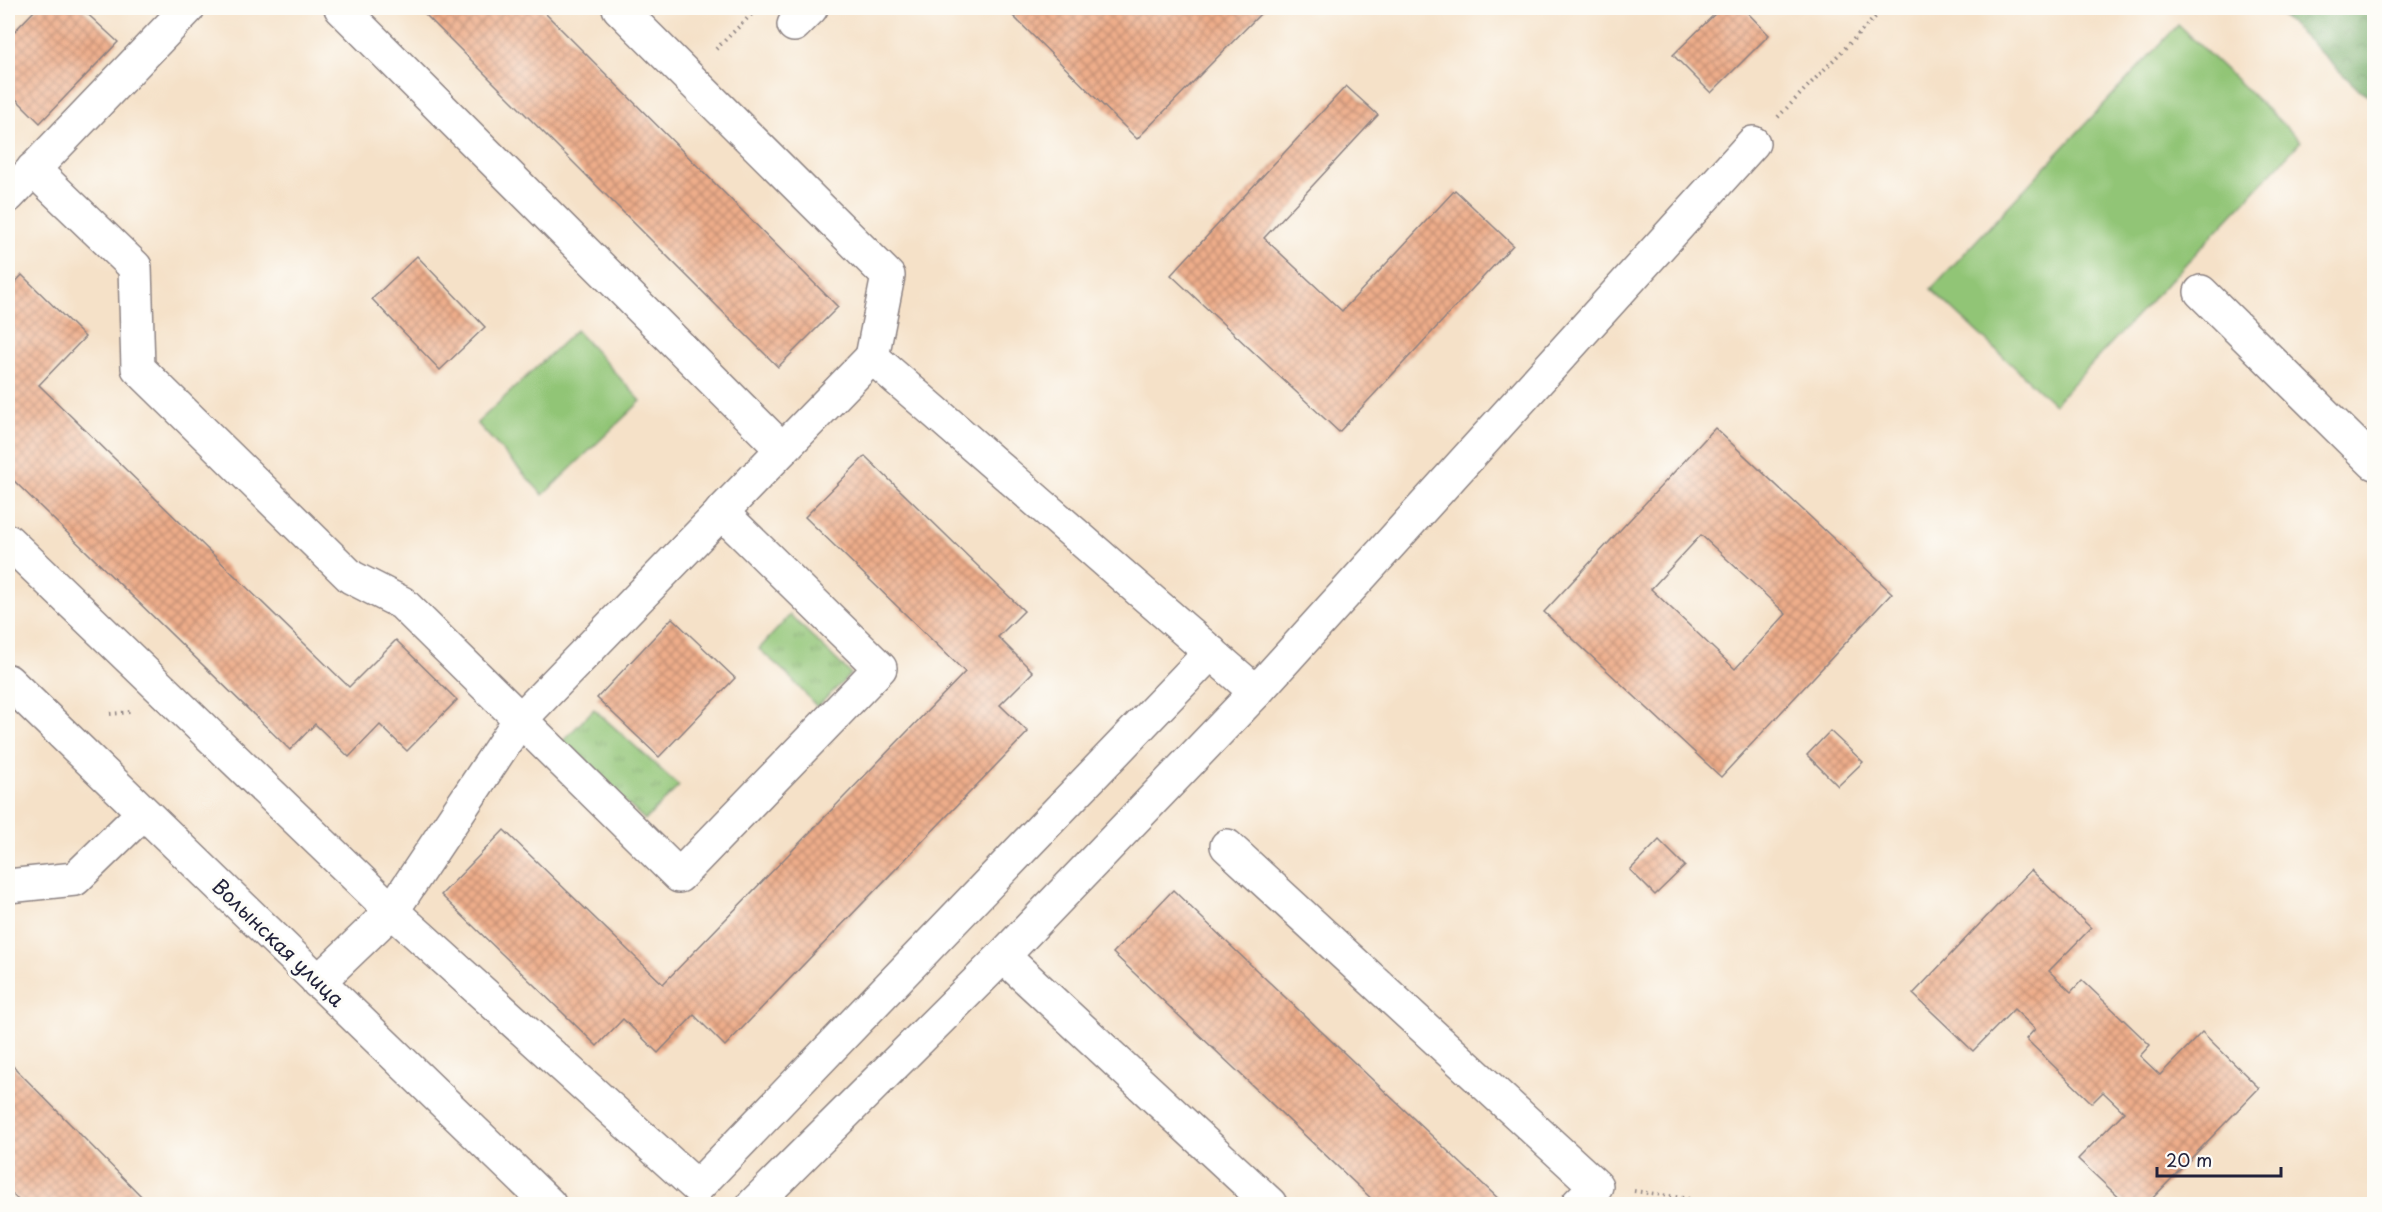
<svg xmlns="http://www.w3.org/2000/svg" width="2382" height="1212" font-family="'Playpen Sans',sans-serif">
  <style>
    .grass { fill: #91c576; stroke: #5a7458; stroke-width: 1.5 }
    .forest { fill: url(#forest-crowns); stroke: #4b6651; stroke-width: 1.5 }
    .park { fill: url(#park-tufts); stroke: #5a7458; stroke-width: 1.5 }
    .building { fill: url(#building-cross-hatch); fill-rule: evenodd }
    .lines { fill: none; stroke-linecap: round; stroke-linejoin: round }
    .minor-casing { stroke: #8c8282; stroke-width: 36 }
    .path { stroke: #8c8282; stroke-width: 4; stroke-dasharray: 1.5 4.5; stroke-linecap: butt }
    .minor { stroke: #fff; stroke-width: 33 }
    .labels { text-anchor: middle; stroke-width: 6; stroke-linejoin: round; paint-order: stroke }
    .street-label { font-size: 20px; fill: #22223b; stroke: #fdfcf7 }
  </style>
  <defs>
    <pattern id="forest-crowns" width="20" height="18" patternUnits="userSpaceOnUse" patternTransform="scale(1.5)"><rect width="20" height="18" fill="#74aa67"/><path d="M2 6a3 3 0 1 1 6 0M12 15a3 3 0 1 1 6 0" fill="none" stroke="#5f8a56"/></pattern>
    <pattern id="park-tufts" width="24" height="20" patternUnits="userSpaceOnUse" patternTransform="scale(1.5)"><rect width="24" height="20" fill="#91c576"/><path d="M3 7l-1-3M5 7V3M7 7l1-3M15 17l-1-3M17 17v-4M19 17l1-3" fill="none" stroke="#76a062"/></pattern>
    <pattern id="building-cross-hatch" width="8" height="8" patternUnits="userSpaceOnUse" patternTransform="scale(1.5)"><rect width="8" height="8" fill="#eead8a"/><path d="M0 0l8 8M0 8l8-8" fill="none" stroke="#c08c72"/></pattern>
  </defs>
  <rect width="100%" height="100%" fill="#fdfcf7"/>
  <filter id="ink" filterUnits="userSpaceOnUse"><feTurbulence type="fractalNoise" baseFrequency=".0167" numOctaves="2"/><feDisplacementMap in="SourceGraphic" scale="12" xChannelSelector="R" yChannelSelector="G"/><feConvolveMatrix kernelMatrix="1 2 1 2 8 2 1 2 1" color-interpolation-filters="sRGB"/></filter>
  <filter id="wash" filterUnits="userSpaceOnUse"><feTurbulence type="fractalNoise" baseFrequency=".008" numOctaves="4" result="noise"/><feDisplacementMap in="SourceGraphic" scale="24" xChannelSelector="R" yChannelSelector="G"/><feGaussianBlur stdDeviation="1.35" result="paint"/><feColorMatrix in="noise" values="0 0 0 0 0 0 0 0 0 0 0 0 0 0 0 0 0 1.4 0 .05"/><feComposite in="paint" operator="in"/></filter>
  <g filter="url(#wash)">
    <rect width="100%" height="100%" fill="#f5e1c8"/>
    <g class="grass">
      <polygon points="2178,25 2301,141 2054,404 1931,289"/>
      <polygon points="576,330 641,401 543,495 477,423"/>
    </g>
    <polygon class="forest" points="2274,8 2374,8 2374,99 2358,89"/>
    <g class="park">
      <polygon points="790,615 851,674 817,707 786,673 759,649"/>
      <polygon points="594,709 679,786 645,820 561,743"/>
    </g>
    <g id="blocks">
      <g class="building">
        <polygon points="37,8 81,8 118,42 40,123 8,91 8,38"/>
        <polygon points="419,8 540,8 838,307 778,367"/>
        <polygon points="1005,8 1266,8 1137,139"/>
        <polygon points="1721,8 1743,8 1769,35 1711,93 1673,55"/>
        <polygon points="1346,86 1378,115 1264,238 1342,311 1455,190 1513,245 1339,432 1171,275"/>
        <polygon points="417,256 485,327 440,370 372,299"/>
        <polygon points="22,275 85,337 39,385 349,687 396,640 457,700 407,751 380,725 349,757 315,724 290,750 8,475 8,290"/>
        <path d="M1715,428L1892,593L1721,777L1544,612ZM1701,535L1786,614L1735,669L1651,589Z"/>
        <polygon points="865,456 1024,611 998,637 1033,672 1000,705 1028,732 725,1046 694,1015 658,1053 623,1019 597,1046 441,895 504,830 663,984 965,672 805,517"/>
        <polygon points="672,618 735,678 659,757 597,698"/>
        <polygon points="1830,731 1863,762 1838,786 1807,755"/>
        <polygon points="1659,840 1685,866 1655,895 1630,870"/>
        <polygon points="2031,870 2091,928 2049,971 2071,992 2082,980 2150,1045 2140,1056 2160,1075 2202,1032 2259,1088 2147,1204 2126,1204 2078,1159 2124,1112 2103,1092 2092,1103 2026,1039 2035,1029 2014,1009 1973,1051 1913,994"/>
        <polygon points="1173,890 1232,947 1504,1204 1377,1204 1113,953"/>
        <polygon points="8,1061 149,1204 22,1204 8,1190"/>
      </g>
    </g>
  </g>
  <g filter="url(#ink)">
    <use href="#blocks" fill-opacity="0" stroke="#8c8282" stroke-width="1.5"/>
    <g class="lines">
      <g class="minor-casing">
        <g id="minor">
          <polyline points="341,8 782,449"/>
          <polyline points="619,8 888,276 872,357"/>
          <polyline points="794,25 811,8"/>
          <polyline points="33,169 135,267 138,368 351,577 402,603 679,876 880,668 721,512"/>
          <polyline points="8,196 188,8"/>
          <polyline points="2201,292 2374,463"/>
          <polyline points="8,541 392,911 697,1187 1211,652"/>
          <polyline points="8,681 549,1204"/>
          <polyline points="1256,692 1753,143"/>
          <polyline points="1227,846 1596,1186 1578,1204"/>
          <polyline points="8,886 75,879 143,813"/>
          <polyline points="1003,956 1270,1204"/>
          <polyline points="318,982 392,911 519,721 872,357 1256,692 1003,956 754,1204"/>
        </g>
      </g>
      <g class="path">
        <polyline points="716,49 758,8"/>
        <polyline points="1778,117 1884,8"/>
        <polyline points="110,714 130,712"/>
        <polyline points="1634,1191 1690,1199 1697,1204"/>
      </g>
      <use href="#minor" class="minor"/>
    </g>
  </g>
  <g class="labels">
    <g class="street-label">
      <text transform="translate(278 943) rotate(44)" y="7">Волынская улица</text>
    </g>
  </g>
  <rect width="2382" height="1212" fill="none" stroke="#fdfcf7" stroke-width="30"/>
  <path d="M2157 1167v9h124v-9" fill="none" stroke="#22223b" stroke-width="3"/>
  <text x="2166" y="1167" font-size="18" fill="#22223b" stroke="#fdfcf7" stroke-width="4.5" paint-order="stroke">20 m</text>
</svg>
